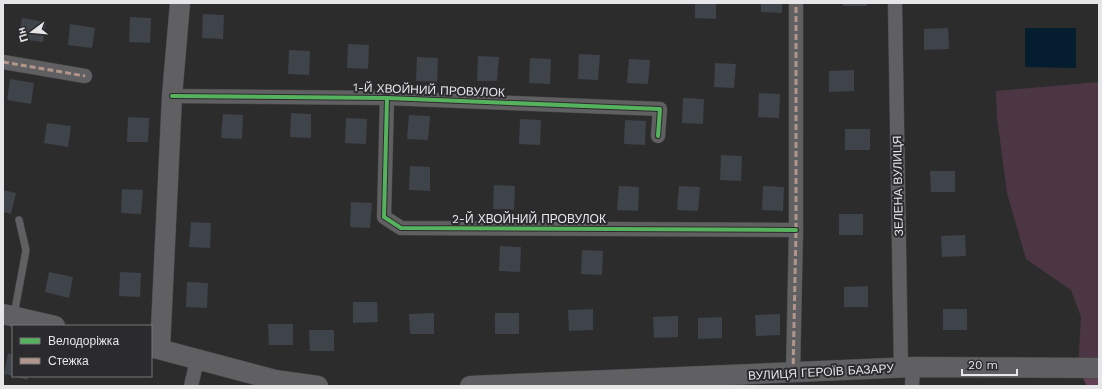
<svg xmlns="http://www.w3.org/2000/svg" width="1102" height="389" font-family="'Work Sans',sans-serif">
  <style>
    .green { fill: #4d3643 }
    .forest { fill: #624155 }
    .water { fill: #041e2f }
    .building { fill: #3f434a }
    .lines { fill: none; stroke-linecap: round; stroke-linejoin: round }
    .lane-casing { stroke: #474748; stroke-width: 8 }
    .street-casing { stroke: #474748; stroke-width: 15 }
    .secondary-casing { stroke: #474748; stroke-width: 21 }
    .lane { stroke: #605f61; stroke-width: 7 }
    .street { stroke: #605f61; stroke-width: 14 }
    .secondary { stroke: #605f61; stroke-width: 20 }
    .quiet { stroke: #b2968c; stroke-width: 3; stroke-dasharray: 6 3; stroke-linecap: butt }
    .cycleway-casing { stroke: #2b2b2e; stroke-width: 6 }
    .cycleway { stroke: #56b35d; stroke-width: 4 }
    .labels { text-anchor: middle; stroke-width: 4; stroke-linejoin: round; paint-order: stroke }
    .street-label { font-size: 12px; fill: #e6e6e8; stroke: #2b2b2e }
  </style>
  <rect width="100%" height="100%" fill="#2c2c2d"/>
  <polygon class="green" points="1099,82 1099,368 1078,369 1081,317 1071,290 1026,259 1007,193 997,117 996,91"/>
  <polygon class="forest" points="1099,368 1099,386 1087,386 1078,369"/>
  <polygon class="water" points="1025,28 1076,28 1076,68 1025,67"/>
  <g class="building">
    <polygon points="695,3 716,3 716,19 695,18"/>
    <polygon points="761,3 782,3 782,13 761,12"/>
    <rect x="843" y="3" width="24" height="3"/>
    <polygon points="203,14 224,15 223,39 202,38"/>
    <polygon points="130,17 151,18 150,43 129,42"/>
    <polygon points="22,18 46,22 43,42 19,39"/>
    <polygon points="70,24 95,28 92,48 68,45"/>
    <polygon points="948,28 949,49 924,50 924,29"/>
    <polygon points="348,44 369,45 368,69 347,68"/>
    <polygon points="289,50 310,51 309,75 288,74"/>
    <polygon points="579,54 600,55 598,80 578,79"/>
    <polygon points="478,56 499,57 497,81 477,81"/>
    <polygon points="417,57 438,58 437,82 416,81"/>
    <polygon points="530,58 551,59 550,84 529,83"/>
    <polygon points="629,59 650,60 648,84 627,83"/>
    <polygon points="715,63 736,64 734,88 714,87"/>
    <polygon points="854,70 854,91 829,92 829,71"/>
    <polygon points="10,79 34,83 31,104 7,100"/>
    <polygon points="759,93 780,94 779,118 758,117"/>
    <polygon points="683,98 704,99 703,124 682,123"/>
    <polygon points="291,113 311,114 311,138 290,137"/>
    <polygon points="223,114 243,115 242,139 221,138"/>
    <polygon points="409,115 430,116 428,140 407,139"/>
    <polygon points="128,117 149,118 148,142 127,142"/>
    <polygon points="346,118 367,119 366,144 345,143"/>
    <polygon points="520,119 541,120 540,145 519,144"/>
    <polygon points="625,120 646,121 645,145 624,144"/>
    <polygon points="47,123 71,126 68,147 44,143"/>
    <rect x="845" y="129" width="25" height="21"/>
    <polygon points="721,155 742,156 741,181 720,180"/>
    <polygon points="410,166 430,167 430,191 409,190"/>
    <polygon points="930,171 955,171 955,192 931,192"/>
    <polygon points="494,185 515,186 514,210 493,209"/>
    <polygon points="619,186 639,187 638,211 617,210"/>
    <polygon points="679,186 700,187 698,211 677,210"/>
    <polygon points="763,186 784,187 783,211 762,210"/>
    <polygon points="122,189 143,190 141,214 121,213"/>
    <polygon points="3,190 16,193 11,214 3,212"/>
    <polygon points="351,202 372,203 370,228 350,227"/>
    <rect x="839" y="214" width="24" height="21"/>
    <polygon points="191,222 211,223 210,248 189,247"/>
    <polygon points="965,235 966,256 942,257 941,236"/>
    <polygon points="500,246 521,247 520,272 499,271"/>
    <polygon points="582,250 603,251 602,275 581,274"/>
    <polygon points="49,272 73,277 69,298 45,292"/>
    <polygon points="120,272 141,273 140,297 119,296"/>
    <polygon points="187,282 208,283 207,308 186,307"/>
    <polygon points="868,286 868,307 844,307 844,287"/>
    <polygon points="353,302 377,302 378,322 353,323"/>
    <polygon points="593,309 593,330 569,331 568,310"/>
    <rect x="943" y="309" width="24" height="21"/>
    <polygon points="434,313 434,334 410,334 409,314"/>
    <rect x="495" y="313" width="24" height="21"/>
    <polygon points="780,314 780,335 756,336 755,315"/>
    <polygon points="678,316 678,337 654,338 653,317"/>
    <polygon points="722,317 722,338 698,339 698,318"/>
    <polygon points="268,324 293,324 293,345 269,345"/>
    <polygon points="309,330 334,330 334,351 310,351"/>
    <polygon points="8,353 13,355 13,376 4,374"/>
    <polygon points="15,376 28,376 27,380"/>
  </g>
  <g class="lines">
    <g class="lane-casing">
      <polyline id="lane" points="14,315 26,250 19,220"/>
    </g>
    <g class="street-casing">
      <g id="street">
        <polyline points="895,3 901,368"/>
        <polyline points="3,62 85,76"/>
        <polyline points="172,96 387,98 660,109 658,136"/>
        <polyline points="387,98 384,217 401,228 796,230"/>
        <polyline points="793,373 796,230 796,3"/>
        <polyline points="191,386 197,360"/>
        <polyline points="912,386 913,367"/>
      </g>
    </g>
    <g class="secondary-casing">
      <g id="secondary">
        <polyline points="3,314 55,326"/>
        <polyline points="151,347 275,380 318,386"/>
        <polyline points="160,349 172,96 180,3"/>
        <polyline points="470,386 913,367 1099,368"/>
      </g>
    </g>
    <use href="#lane" class="lane"/>
    <use href="#street" class="street"/>
    <use href="#secondary" class="secondary"/>
    <g class="quiet">
      <polyline points="3,62 85,76"/>
      <polyline points="793,373 796,230 796,3"/>
    </g>
    <g class="cycleway-casing">
      <g id="cycleway">
        <polyline points="172,96 387,98 660,109 658,136"/>
        <polyline points="387,98 384,217 401,228 796,230"/>
      </g>
    </g>
    <use href="#cycleway" class="cycleway"/>
  </g>
  <g class="labels">
    <g class="street-label">
      <text transform="translate(429 90) rotate(2)" y="4">1-Й ХВОЙНИЙ ПРОВУЛОК</text>
      <text transform="translate(898 186) rotate(-91)" y="4">ЗЕЛЕНА ВУЛИЦЯ</text>
      <text x="529" y="223">2-Й ХВОЙНИЙ ПРОВУЛОК</text>
      <text transform="translate(821 372) rotate(-3)" y="4">ВУЛИЦЯ ГЕРОЇВ БАЗАРУ</text>
    </g>
  </g>
  <rect width="1102" height="389" fill="none" stroke="#e6e6e8" stroke-width="8"/>
  <rect x="12" y="325" width="140" height="52" fill="#2b2b2e" stroke="#767678"/>
  <rect x="20" y="338" width="20" height="6" fill="#56b35d" stroke="#767678"/>
  <text x="48" y="345" font-size="12" fill="#e6e6e8">Велодоріжка</text>
  <rect x="20" y="358" width="20" height="6" fill="#b2968c" stroke="#767678"/>
  <text x="48" y="365" font-size="12" fill="#e6e6e8">Стежка</text>
  <g transform="translate(32 32) rotate(254)" stroke="#2b2b2e" stroke-width="3" paint-order="stroke">
  <path d="M0-3L7 15L0 10L-7 15Z" fill="#e6e6e8"/>
  <text y="-6" font-size="11" font-weight="bold" text-anchor="middle" fill="#e6e6e8">Пн</text>
  </g>
  <path d="M962 369v6h55v-6" fill="none" stroke="#e6e6e8" stroke-width="2"/>
  <text x="968" y="369" font-size="12" fill="#e6e6e8" stroke="#2b2b2e" stroke-width="3" paint-order="stroke">20 m</text>
</svg>
